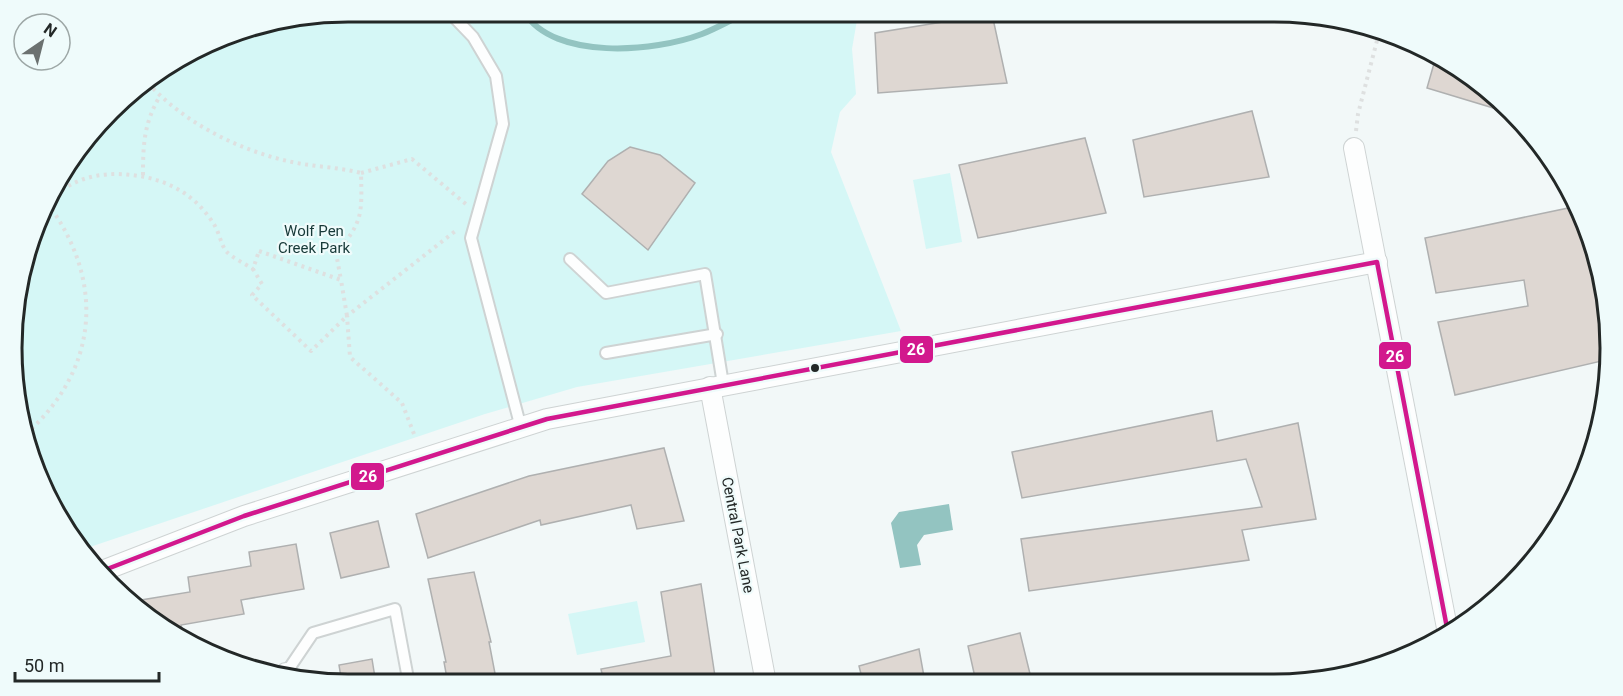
<svg xmlns="http://www.w3.org/2000/svg" width="1623" height="696" font-family="Roboto,sans-serif">
  <style>
    .green { fill: #d5f7f6 }
    .water { fill: #93c4c1 }
    .lines { fill: none; stroke-linecap: round; stroke-linejoin: round }
    .stream { stroke: #93c4c1; stroke-width: 6 }
    .building { fill: #ded7d2; stroke: #afb0b0; stroke-width: 1.5 }
    .lane-casing { stroke: #ced3d3; stroke-width: 14 }
    .street-casing { stroke: #ced3d3; stroke-width: 22 }
    .path { stroke: #dee0e0; stroke-width: 4; stroke-dasharray: 3 4.5; stroke-linecap: butt }
    .lane { stroke: #fdfefe; stroke-width: 10 }
    .street { stroke: #fdfefe; stroke-width: 20 }
    .bus-1-casing { stroke: #effbfb; stroke-width: 9 }
    .bus-1 { stroke: #d2188d; stroke-width: 4.5 }
    .bus-dot { fill: #232827; stroke: #effbfb; stroke-width: 2 }
    .labels { text-anchor: middle; stroke-width: 4.5; stroke-linejoin: round; paint-order: stroke }
    .park-label { font-size: 15px; fill: #173938; stroke: #effbfb }
    .street-label { font-size: 15px; fill: #232827; stroke: #effbfb }
    .rim { fill: none; stroke: #232827; stroke-width: 3 }
    .line-badge { stroke: #effbfb; stroke-width: 2 }
    .badge-label { font-size: 16px; text-anchor: middle; font-weight: bold; fill: #fff }
  </style>
  <rect width="100%" height="100%" fill="#f2f8f8"/>
  <g class="green">
    <polygon points="348,12 870,12 857,20 852,49 856,94 840,112 831,152 901,331 577,387 485,414 84,549 57,516 18,413 18,283 57,180 127,95 240,30"/>
    <polygon points="950,173 962,242 926,249 913,180"/>
    <polygon points="637,601 645,642 577,655 568,614"/>
  </g>
  <polygon class="water" points="949,504 953,530 924,535 917,545 921,565 900,568 891,523 899,512"/>
  <g class="lines">
    <path class="stream" d="M524,12C554,61 655,52 702,34C715,29 727,22 740,16L741,12"/>
  </g>
  <g class="building">
    <polygon points="992,14 1007,83 878,93 875,33"/>
    <polygon points="1435,60 1497,96 1510,113 1427,88"/>
    <polygon points="1252,111 1269,177 1144,197 1133,140"/>
    <polygon points="1085,138 1106,213 978,238 959,165"/>
    <polygon points="630,147 660,155 695,183 648,250 582,194 608,161"/>
    <polygon points="1578,206 1610,326 1606,360 1455,395 1438,322 1528,306 1524,280 1436,293 1425,238"/>
    <polygon points="1212,411 1217,441 1298,423 1316,519 1242,530 1249,560 1029,591 1021,539 1262,507 1246,459 1022,498 1012,452"/>
    <polygon points="664,448 684,521 637,529 631,505 541,525 540,520 428,558 416,514 529,476"/>
    <polygon points="378,521 389,567 341,578 330,533"/>
    <polygon points="296,544 304,589 241,600 244,614 181,625 183,633 129,602 190,592 188,577 251,566 249,552"/>
    <polygon points="474,572 491,642 489,642 497,684 448,684 444,662 446,662 428,579"/>
    <polygon points="701,584 716,683 604,683 601,669 671,656 661,592"/>
    <polygon points="1020,633 1032,682 976,682 968,646"/>
    <polygon points="919,649 925,682 863,682 859,666"/>
    <polygon points="372,659 376,684 342,683 339,665"/>
  </g>
  <g class="lines">
    <g class="lane-casing">
      <g id="lane">
        <polyline points="449,12 473,37 496,76 503,124 471,238 521,428"/>
        <polyline points="570,259 606,293 705,274 723,384"/>
        <polyline points="606,353 717,334"/>
        <polyline points="286,673 313,633 395,609 409,684"/>
      </g>
    </g>
    <g class="street-casing">
      <g id="street">
        <polyline points="1354,148 1448,633"/>
        <polyline points="710,387 766,683"/>
        <polyline points="102,571 244,516 547,419 1377,262"/>
        <polyline points="285,674 286,673"/>
      </g>
    </g>
    <g class="path">
      <path d="M148,83C184,123 240,151 292,162C315,167 338,167 361,173C362,214 363,222 336,253L341,280"/>
      <polyline points="1356,131 1358,114 1380,29"/>
      <polyline points="361,173 412,159 467,205"/>
      <path d="M143,175C143,144 144,123 160,96"/>
      <path d="M50,199C70,182 90,174 117,174C157,175 193,189 215,226C219,233 221,244 226,251C232,258 246,264 253,269"/>
      <polygon points="259,251 341,280 347,316 311,351 252,295 262,284 253,269"/>
      <path d="M26,434C99,369 105,281 48,204"/>
      <polyline points="414,434 402,403 350,357 347,316 458,229"/>
    </g>
    <use href="#lane" class="lane"/>
    <use href="#street" class="street"/>
    <g class="bus-1-casing">
      <polyline id="bus-1" points="102,571 244,516 547,419 1377,262 1448,633"/>
    </g>
    <use href="#bus-1" class="bus-1"/>
  </g>
  <circle class="bus-dot" cx="815" cy="368" r="5"/>
  <g class="labels">
    <g class="park-label">
      <text x="314" y="236">Wolf Pen<tspan x="314" dy="17">Creek Park</tspan></text>
    </g>
    <g class="street-label">
      <text transform="translate(738 535) rotate(79)" y="5">Central Park Lane</text>
    </g>
  </g>
  <path d="M0 0H1623V696H0ZM348 22H1274A326 326 0 0 1 1600 348V348A326 326 0 0 1 1274 674H348A326 326 0 0 1 22 348V348A326 326 0 0 1 348 22Z" fill="#effbfb" fill-rule="evenodd"/>
  <path class="rim" d="M348 22H1274A326 326 0 0 1 1600 348V348A326 326 0 0 1 1274 674H348A326 326 0 0 1 22 348V348A326 326 0 0 1 348 22Z"/>
  <g class="line-badge">
    <rect x="899" y="335" width="35" height="29" rx="6" fill="#d2188d"/>
    <rect x="1378" y="341" width="34" height="29" rx="6" fill="#d2188d"/>
    <rect x="350" y="462" width="35" height="29" rx="6" fill="#d2188d"/>
  </g>
  <g class="badge-label">
    <text x="916" y="355">26</text>
    <text x="1395" y="362">26</text>
    <text x="368" y="482">26</text>
  </g>
  <g transform="translate(42 42) rotate(35)"><circle r="28" fill="#effbfb" stroke="#9da7a6" stroke-width="1.5"/>
  <path d="M0-4.5L10 22L0 15L-10 22Z" fill="#6b7170"/>
  <text y="-9" font-size="16" font-weight="bold" text-anchor="middle" fill="#232827">N</text>
  </g>
  <path d="M15 672v9h144v-9" fill="none" stroke="#232827" stroke-width="3"/>
  <text x="24" y="672" font-size="18" fill="#232827" stroke="#effbfb" stroke-width="4.5" paint-order="stroke">50 m</text>
</svg>
